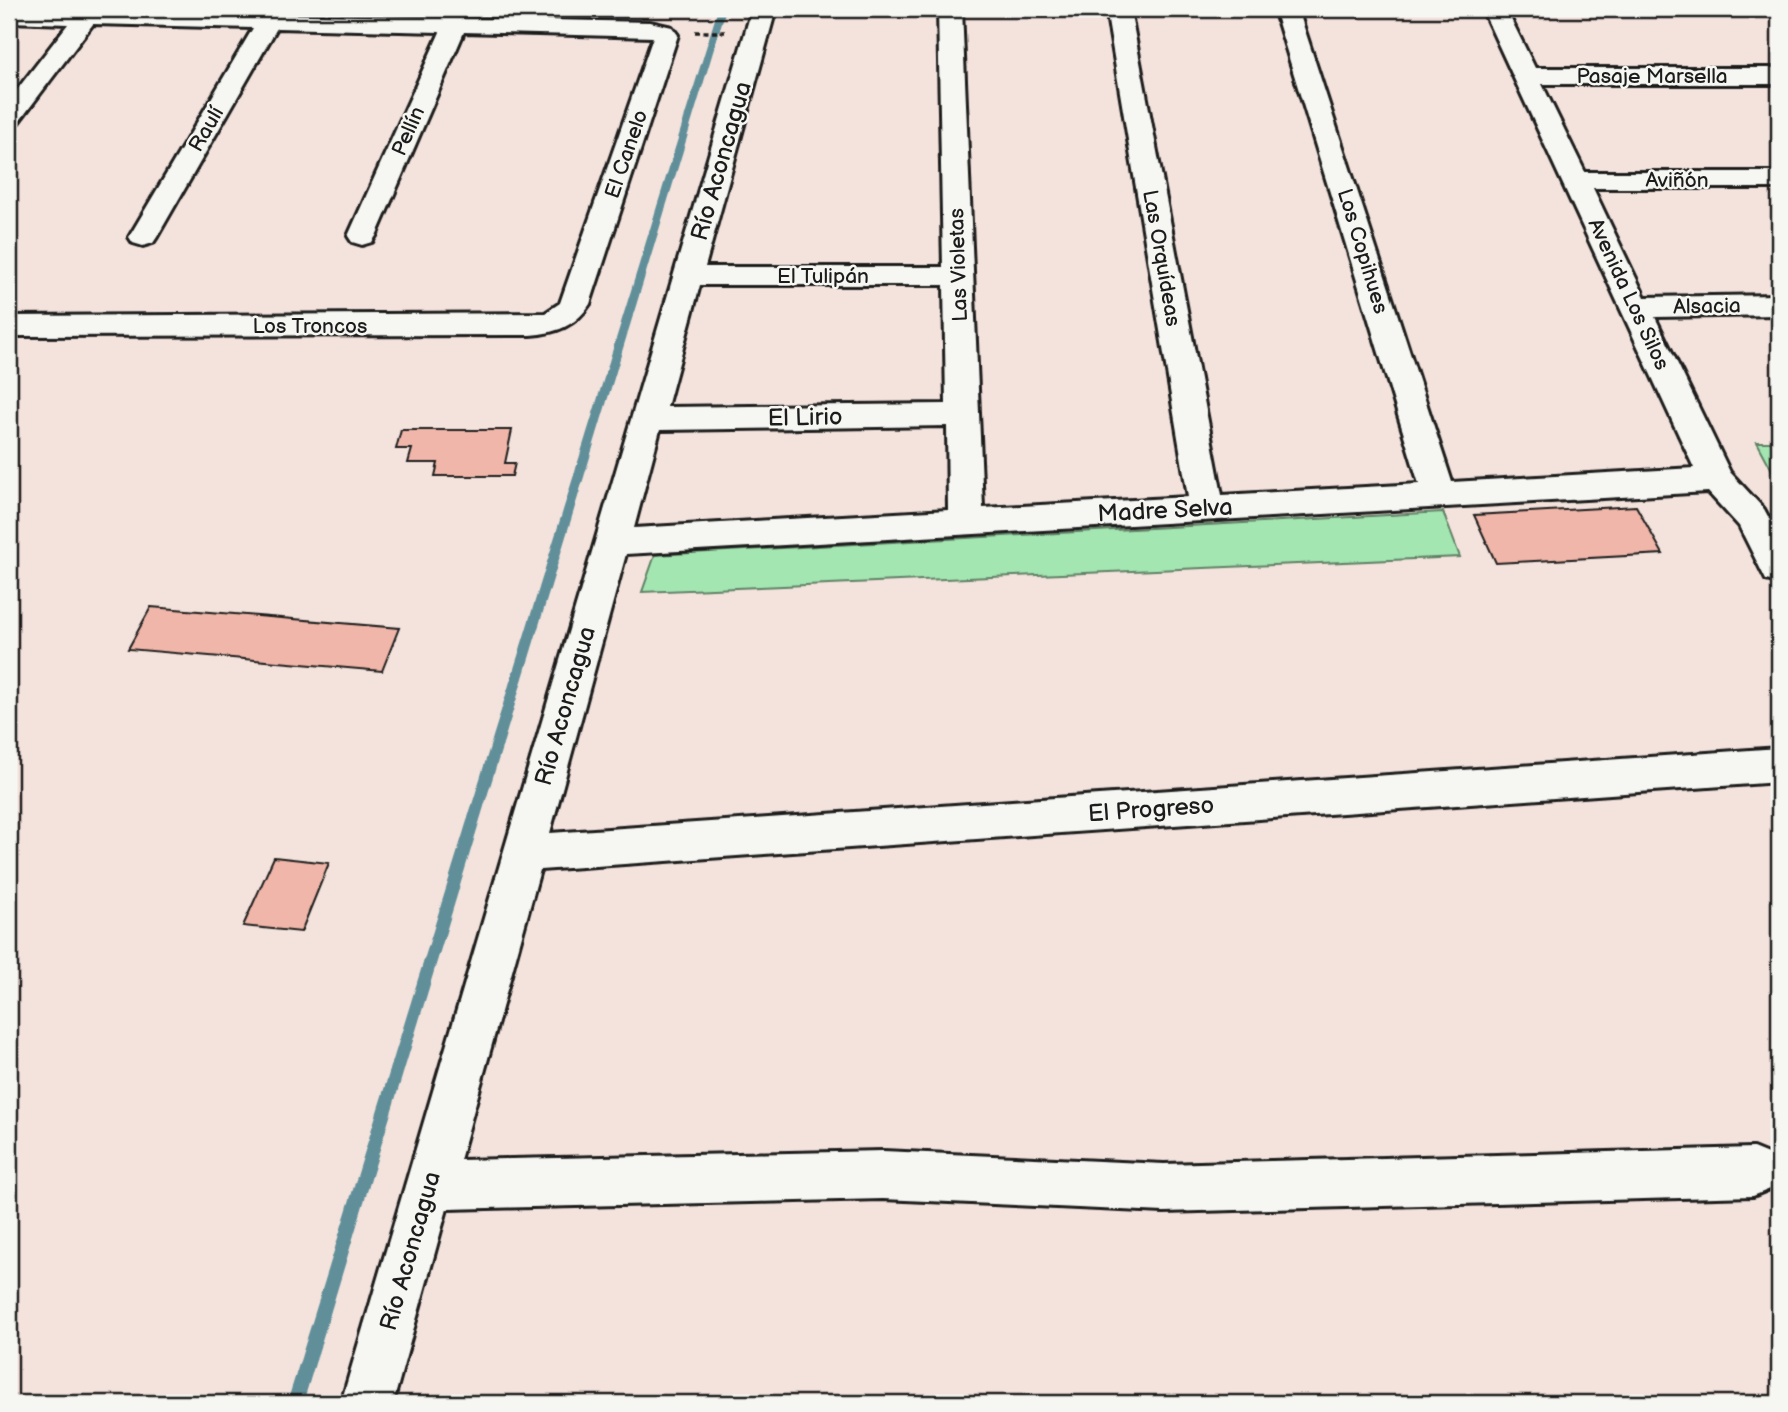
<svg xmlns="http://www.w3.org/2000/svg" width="1788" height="1412" font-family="'Balsamiq Sans',sans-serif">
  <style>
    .green { fill: #a3e6b1; stroke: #608166; stroke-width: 2 }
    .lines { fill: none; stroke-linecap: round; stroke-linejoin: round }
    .stream { fill: #608f9a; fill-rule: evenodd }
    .building { fill: #f0b6a9; stroke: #1c1c1c; stroke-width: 2 }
    .street-casing { stroke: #1c1c1c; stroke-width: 6 }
    .path { stroke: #1c1c1c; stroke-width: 3.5; stroke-dasharray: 5 3.5; stroke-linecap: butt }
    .street { fill: #f6f6f2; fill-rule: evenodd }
    .labels { text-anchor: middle; stroke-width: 5; stroke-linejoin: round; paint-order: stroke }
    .far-street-label { font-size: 21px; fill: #1c1c1c; stroke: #f6f6f2 }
    .street-label { font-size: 24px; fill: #1c1c1c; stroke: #f6f6f2 }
  </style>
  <rect width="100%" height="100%" fill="#f4e3dc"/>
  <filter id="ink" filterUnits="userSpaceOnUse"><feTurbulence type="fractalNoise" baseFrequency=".0143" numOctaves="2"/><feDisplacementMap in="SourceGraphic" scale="14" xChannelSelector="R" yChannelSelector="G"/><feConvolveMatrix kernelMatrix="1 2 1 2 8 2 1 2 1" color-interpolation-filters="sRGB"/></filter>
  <g filter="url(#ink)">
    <g class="green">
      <polygon points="1757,442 1779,442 1779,483"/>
      <polygon points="1443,512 1460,557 642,592 655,555"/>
    </g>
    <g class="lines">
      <polygon class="stream" points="718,9 726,9 303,1403 287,1403"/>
    </g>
    <g class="building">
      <polygon points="401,430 512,430 505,463 515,463 512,476 435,476 438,463 408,463 412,449 396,449"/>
      <polygon points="1636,506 1663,554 1496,563 1474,515"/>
      <polygon points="151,607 399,628 382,671 128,649"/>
      <polygon points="274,857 329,863 301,932 243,926"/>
    </g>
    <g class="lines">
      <g class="street-casing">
        <g id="street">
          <path d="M9,9L650,22L672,27L678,35L590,304C576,326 556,333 530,335L9,336V316L545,313L560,303L653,37L464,32L376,236L372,242L362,245L352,242L348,236L440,32L277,28L157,237L153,243L143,246L133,243L129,237L253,28L93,24L18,123L9,125V100L68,24L9,22Z"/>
          <path d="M752,9H776L705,267H943L938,9H962L983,508L1188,497L1106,9H1130L1222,495L1419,484L1274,9H1298L1452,482L1694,468L1482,9H1506L1535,68H1779V84H1542L1585,172H1779V188H1593L1645,297L1779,295V315L1655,317L1730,472L1764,509L1779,537V583L1766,580L1739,526L1708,492L626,554L550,833L1779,748V782L540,870L460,1160L883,1151L1164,1164L1753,1148L1770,1155L1777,1172L1770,1189L1753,1196L1164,1212L883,1199L447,1209L393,1403H341ZM700,285H944L946,404L667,407ZM947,426L948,510L634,528L660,430Z"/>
        </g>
      </g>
      <polyline class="path" points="695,32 725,32"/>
      <use href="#street" class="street"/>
    </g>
  </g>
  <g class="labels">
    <g class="far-street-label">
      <text x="1652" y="83">Pasaje Marsella</text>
      <text transform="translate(206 129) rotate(-60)" y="7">Raulí</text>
      <text transform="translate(408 131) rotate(-66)" y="7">Pellín</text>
      <text transform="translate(626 154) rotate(-71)" y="7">El Canelo</text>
      <text x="1677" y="187">Aviñón</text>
      <text transform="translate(1363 251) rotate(73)" y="7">Los Copihues</text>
      <text transform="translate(1162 258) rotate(80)" y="7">Las Orquídeas</text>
      <text transform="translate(958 265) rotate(-92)" y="7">Las Violetas</text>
      <text x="823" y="283">El Tulipán</text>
      <text transform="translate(1629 294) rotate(65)" y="7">Avenida Los Silos</text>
      <text transform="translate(1707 306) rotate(-1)" y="7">Alsacia</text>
      <text x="310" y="333">Los Troncos</text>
    </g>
    <g class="street-label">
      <text transform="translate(721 161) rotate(-74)" y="8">Río Aconcagua</text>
      <text transform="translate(805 417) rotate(-1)" y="8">El Lirio</text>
      <text transform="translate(1165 510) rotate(-3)" y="8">Madre Selva</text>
      <text transform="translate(565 706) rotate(-74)" y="8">Río Aconcagua</text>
      <text transform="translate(1151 809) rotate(-4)" y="8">El Progreso</text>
      <text transform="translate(410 1251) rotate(-74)" y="8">Río Aconcagua</text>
    </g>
  </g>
  <rect width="1788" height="1412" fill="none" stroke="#f6f6f2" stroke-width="35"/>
  <rect x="18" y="18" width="1753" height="1377" fill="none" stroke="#1c1c1c" stroke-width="2.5" filter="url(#ink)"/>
</svg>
